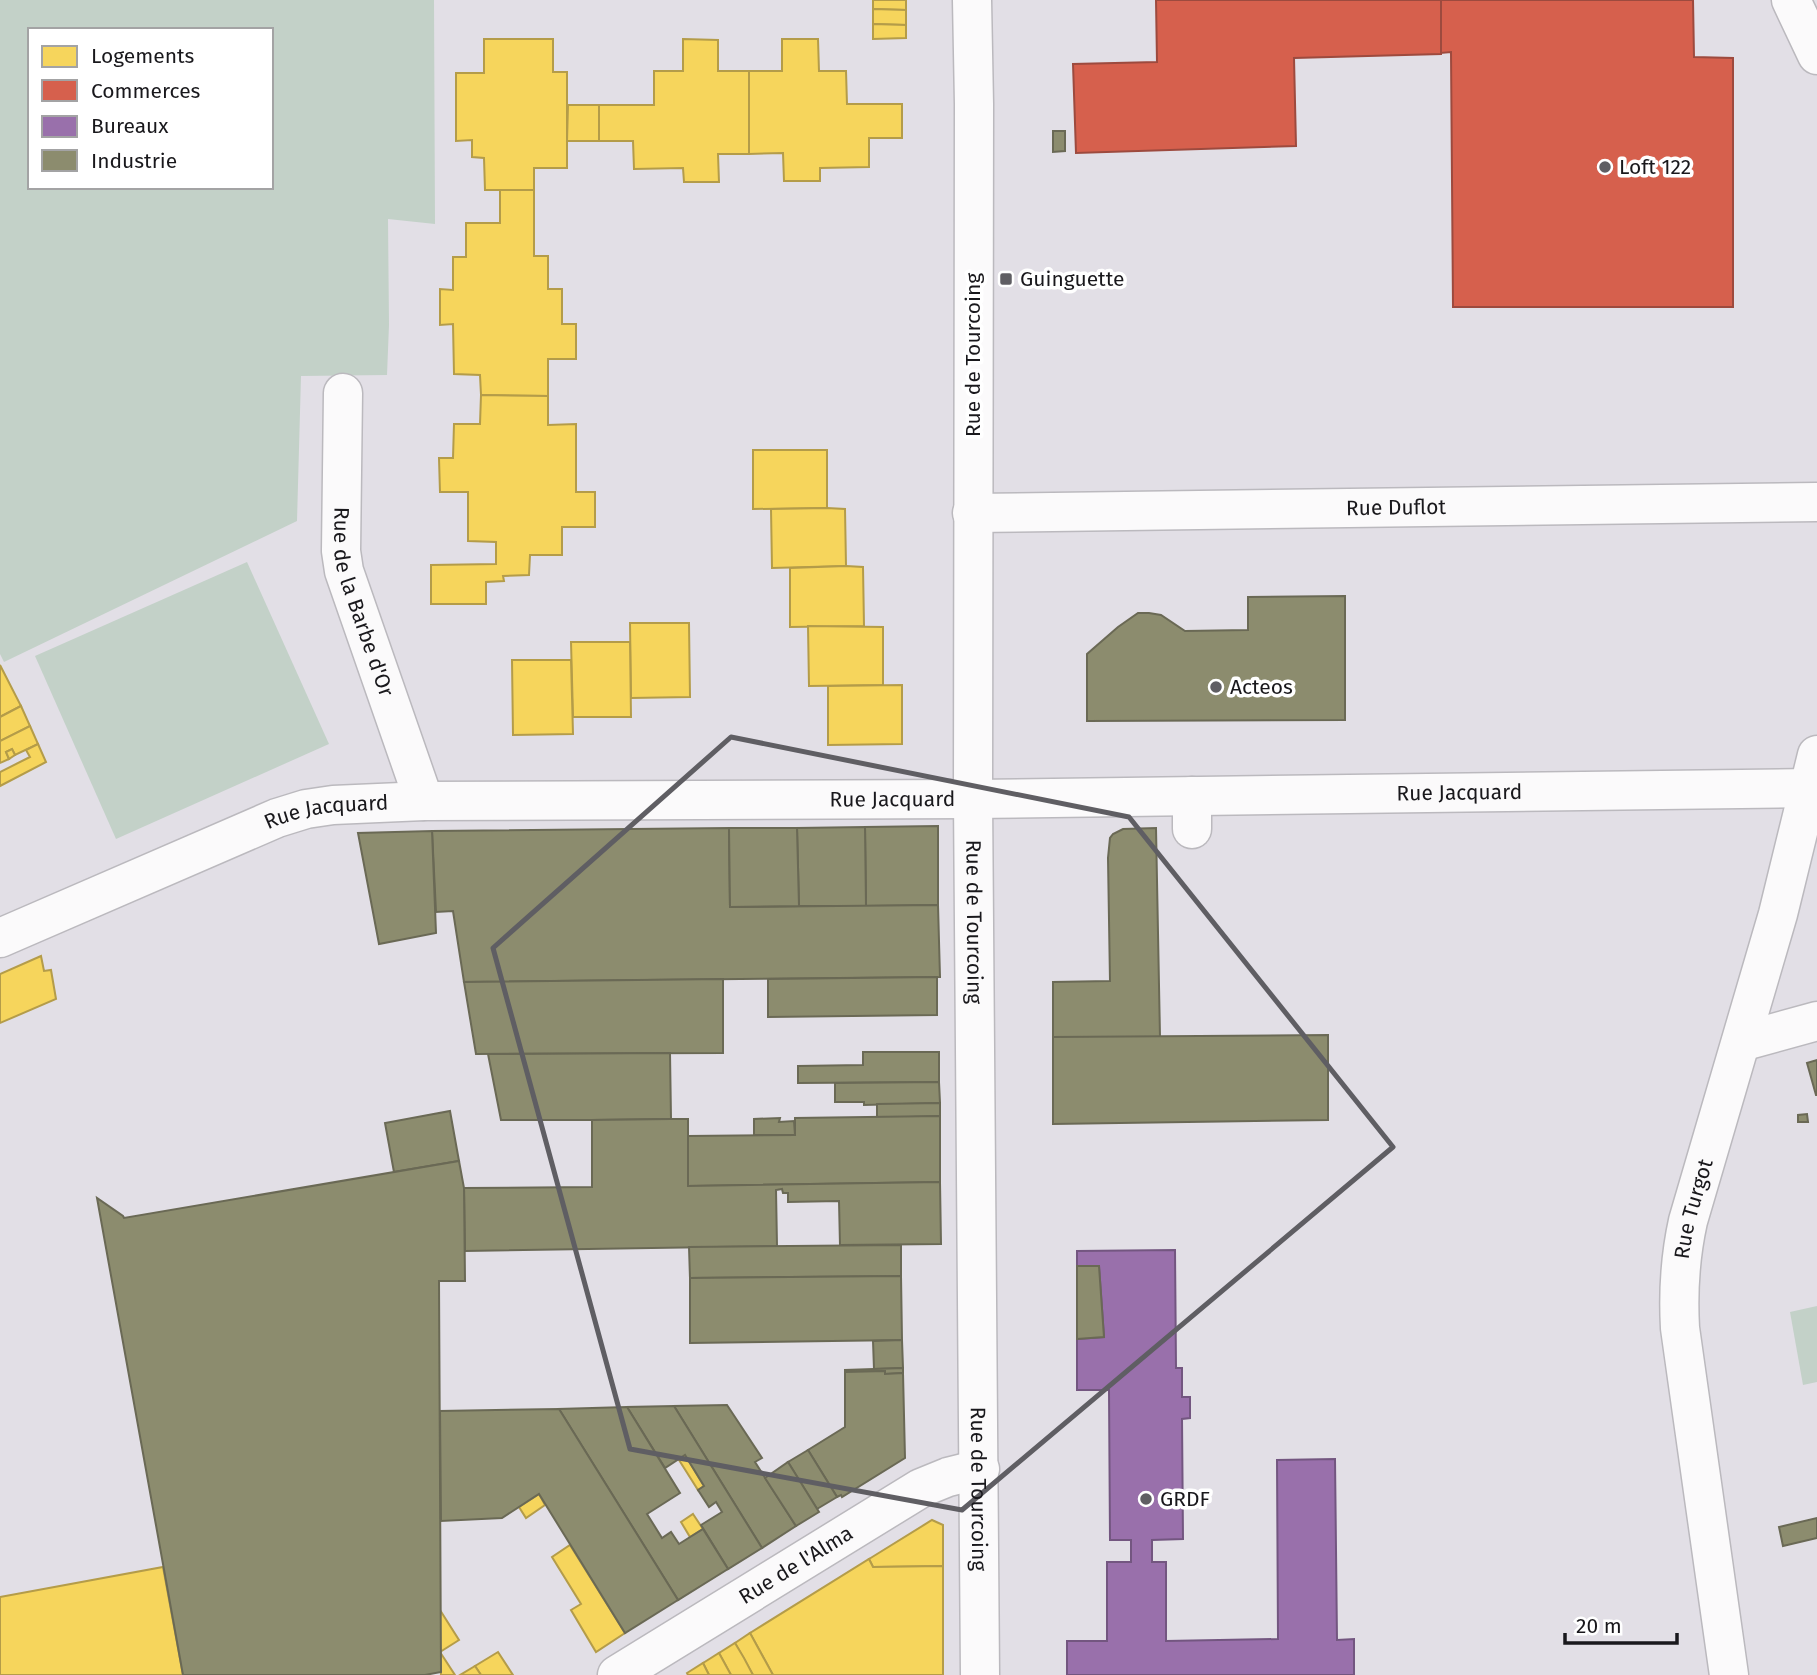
<svg xmlns="http://www.w3.org/2000/svg" width="1817" height="1675" font-family="'Fira Sans',sans-serif">
  <style>
    .green { fill: #c3d1c8; fill-rule: evenodd }
    .homes { fill: #f6d55c; stroke: #b49c49; stroke-width: 2 }
    .shops { fill: #d6604d; stroke: #9d4a3e; stroke-width: 2 }
    .offices { fill: #9970ab; stroke: #735680; stroke-width: 2 }
    .industry { fill: #8c8c6e; stroke: #6a6955; stroke-width: 2 }
    .lines { fill: none; stroke-linecap: round; stroke-linejoin: round }
    .street-casing { stroke: #bbb9be; stroke-width: 41 }
    .street { stroke: #fbfafb; stroke-width: 38 }
    .marked { fill: none; stroke: #5f5e63; stroke-width: 5; stroke-linejoin: round }
    .poi-dot { fill: #5f5e63; stroke: #fff; stroke-width: 2.5 }
    .labels { text-anchor: middle; stroke-width: 7; stroke-linejoin: round; paint-order: stroke }
    .poi-label { font-size: 21px; fill: #19181c; stroke: #fff; text-anchor: start }
    .street-label { font-size: 21px; fill: #19181c; stroke: #fff }
  </style>
  <rect width="100%" height="100%" fill="#e2dfe6"/>
  <g class="green">
    <path d="M0,0H434L435,224L388,219L389,325L387,375L301,376L297,521L4,662L0,654ZM30,30H271V187H30Z"/>
    <polygon points="247,562 329,744 116,839 35,656"/>
    <polygon points="1817,1306 1817,1382 1803,1385 1790,1312"/>
  </g>
  <g class="homes">
    <polygon points="873,0 906,0 906,10 873,9"/>
    <polygon points="873,9 906,10 906,25 873,24"/>
    <polygon points="873,24 906,25 906,38 873,39"/>
    <polygon points="484,39 553,39 553,72 567,72 567,168 534,168 534,190 485,190 484,158 472,157 472,140 456,141 456,73 484,73"/>
    <polygon points="683,39 718,40 718,71 749,71 749,154 718,154 719,182 684,182 683,168 634,169 633,141 599,141 599,105 654,105 654,71 683,71"/>
    <polygon points="782,39 818,39 819,71 846,71 847,104 902,104 902,138 869,138 869,167 820,168 820,181 784,181 783,153 749,154 749,71 782,71"/>
    <polygon points="568,105 599,105 599,141 567,141"/>
    <polygon points="500,190 534,190 534,256 548,256 548,289 562,289 562,324 576,324 576,359 548,359 548,396 481,395 480,375 454,374 453,324 440,325 440,289 453,290 453,257 466,257 466,223 500,223"/>
    <polygon points="481,395 548,396 548,425 576,424 576,492 595,492 595,527 562,527 562,555 530,555 529,575 503,576 504,581 486,582 486,604 431,604 431,565 496,564 496,542 468,541 468,492 440,492 439,458 453,458 454,424 480,424"/>
    <polygon points="753,450 827,450 827,508 753,509"/>
    <polygon points="827,508 845,509 846,566 772,568 771,509"/>
    <polygon points="846,566 863,567 864,626 790,627 790,568"/>
    <polygon points="630,623 689,623 690,697 631,698"/>
    <polygon points="808,626 883,627 883,685 809,686"/>
    <polygon points="571,642 630,642 631,717 573,717"/>
    <polygon points="512,660 571,660 573,734 513,735"/>
    <polygon points="0,665 21,706 0,717"/>
    <polygon points="902,685 902,744 828,745 828,686"/>
    <polygon points="21,706 30,726 0,741 0,717"/>
    <polygon points="30,726 38,744 15,755 12,749 6,752 9,759 0,763 0,741"/>
    <polygon points="38,744 46,762 0,786 0,772 30,757 26,750"/>
    <polygon points="12,749 15,755 9,759 6,752"/>
    <polygon points="41,956 44,971 51,970 56,999 0,1023 0,974"/>
    <polygon points="685,1455 704,1486 698,1490 679,1460"/>
    <polygon points="539,1494 545,1505 526,1518 519,1507"/>
    <polygon points="693,1514 703,1529 690,1537 681,1522"/>
    <polygon points="932,1520 943,1525 943,1566 873,1567 869,1559"/>
    <polygon points="570,1545 625,1633 596,1652 571,1610 581,1604 552,1557"/>
    <polygon points="869,1559 873,1567 943,1566 943,1675 773,1675 750,1633"/>
    <polygon points="163,1567 183,1675 0,1675 0,1597"/>
    <polygon points="440,1610 459,1640 440,1652"/>
    <polygon points="750,1633 773,1675 753,1675 735,1643"/>
    <polygon points="735,1643 744,1658 753,1675 731,1675 719,1653"/>
    <polygon points="440,1652 455,1675 441,1675"/>
    <polygon points="498,1652 513,1675 481,1675 475,1666"/>
    <polygon points="719,1653 731,1675 709,1675 703,1663"/>
    <polygon points="703,1663 709,1675 688,1675 687,1673"/>
    <polygon points="475,1666 481,1675 460,1675"/>
  </g>
  <g class="shops">
    <polygon points="1156,0 1441,0 1441,54 1294,58 1296,146 1076,153 1073,64 1157,62"/>
    <polygon points="1441,0 1693,0 1694,57 1733,58 1733,307 1453,307 1451,52 1441,53"/>
  </g>
  <polygon class="offices" points="1175,1250 1176,1368 1182,1368 1182,1397 1190,1397 1190,1418 1182,1419 1183,1539 1152,1540 1152,1562 1166,1562 1166,1641 1278,1639 1277,1460 1335,1459 1337,1640 1354,1639 1354,1675 1067,1675 1067,1641 1107,1641 1107,1562 1131,1562 1131,1540 1110,1540 1109,1390 1077,1390 1077,1339 1104,1337 1099,1266 1077,1266 1077,1251"/>
  <g class="industry">
    <polygon points="1053,131 1065,131 1065,151 1053,152"/>
    <polygon points="1345,596 1345,720 1087,721 1087,654 1118,627 1138,613 1149,613 1161,615 1185,631 1248,630 1248,597"/>
    <polygon points="938,826 938,905 866,906 865,827"/>
    <polygon points="865,827 866,906 799,906 797,828"/>
    <polygon points="729,828 730,907 938,905 940,977 464,982 453,911 436,912 432,831"/>
    <polygon points="729,828 797,828 799,906 730,907"/>
    <polygon points="1156,828 1160,1037 1053,1037 1053,982 1110,981 1108,858 1110,838 1113,834 1123,829"/>
    <polygon points="432,831 436,933 379,944 358,833"/>
    <polygon points="937,977 937,1015 768,1017 768,979"/>
    <polygon points="723,979 723,1053 476,1054 464,982"/>
    <polygon points="1328,1035 1328,1120 1053,1124 1053,1037"/>
    <polygon points="863,1052 939,1052 939,1082 798,1083 798,1066 863,1065"/>
    <polygon points="670,1053 671,1119 592,1120 501,1120 488,1054"/>
    <polygon points="1817,1060 1817,1095 1816,1095 1807,1063"/>
    <polygon points="939,1082 940,1103 864,1105 864,1102 835,1102 835,1083"/>
    <polygon points="940,1103 940,1116 877,1118 877,1104"/>
    <polygon points="450,1111 459,1161 394,1172 385,1123"/>
    <polygon points="1807,1114 1808,1122 1798,1122 1798,1115"/>
    <polygon points="940,1116 940,1182 688,1186 688,1136 795,1135 795,1118"/>
    <polygon points="780,1118 779,1122 794,1121 795,1135 754,1135 754,1119"/>
    <polygon points="671,1119 688,1119 688,1186 940,1182 941,1244 840,1245 839,1201 788,1202 788,1193 783,1193 782,1189 776,1190 777,1246 465,1251 464,1188 592,1187 592,1120"/>
    <polygon points="459,1161 464,1188 465,1281 439,1281 441,1672 425,1675 183,1675 97,1198 123,1216 124,1218"/>
    <polygon points="901,1245 901,1276 690,1278 689,1247"/>
    <polygon points="1077,1266 1099,1266 1104,1337 1077,1339"/>
    <polygon points="901,1276 902,1340 690,1343 690,1278"/>
    <polygon points="902,1340 903,1368 874,1369 873,1341"/>
    <polygon points="903,1368 903,1373 885,1374 885,1371 845,1372 845,1370"/>
    <polygon points="885,1371 885,1374 903,1373 905,1458 842,1497 841,1495 837,1497 808,1450 845,1427 845,1372"/>
    <polygon points="727,1405 762,1458 755,1462 796,1526 762,1548 674,1406"/>
    <polygon points="674,1406 762,1548 728,1569 701,1525 722,1512 716,1502 709,1507 698,1490 704,1486 685,1455 665,1468 627,1407"/>
    <polygon points="627,1407 680,1493 647,1514 662,1538 671,1532 679,1544 703,1529 728,1569 678,1600 559,1409"/>
    <polygon points="559,1409 678,1600 625,1633 539,1494 502,1518 441,1521 440,1411"/>
    <polygon points="808,1450 837,1497 817,1509 788,1462"/>
    <polygon points="788,1462 819,1512 796,1526 765,1478"/>
    <polygon points="1817,1518 1817,1538 1783,1546 1779,1527"/>
  </g>
  <g class="lines">
    <g class="street-casing">
      <g id="street">
        <path id="s1" d="M972,0L974,104L973,799L980,1675"/>
        <polyline points="1791,0 1817,55"/>
        <path id="s2" d="M343,393L341,551L344,571L424,801"/>
        <path id="s3" d="M972,513L1817,502"/>
        <polyline points="1192,829 1192,796"/>
        <path id="s4" d="M0,938L277,818L306,809L333,805L424,801L973,799L1809,788"/>
        <polyline points="1741,1042 1817,1021"/>
        <path id="s5" d="M617,1675L921,1488L948,1477L980,1469"/>
        <path id="s6" d="M1729,1675L1680,1328C1678,1291 1680,1257 1688,1221L1778,914L1817,755"/>
      </g>
    </g>
    <use href="#street" class="street"/>
  </g>
  <path class="marked" d="M731,737L1129,817L1393,1147L962,1510L630,1449L493,948Z"/>
  <g class="poi-dot">
    <circle cx="1605" cy="167" r="7"/>
    <rect x="999" y="272" width="14" height="14" rx="3.5"/>
    <circle cx="1216" cy="687" r="7"/>
    <circle cx="1146" cy="1499" r="7"/>
  </g>
  <g class="labels">
    <g class="poi-label">
      <text x="1619" y="174">Loft 122</text>
      <text x="1020" y="286">Guinguette</text>
      <text x="1230" y="694">Acteos</text>
      <text x="1160" y="1506">GRDF</text>
    </g>
    <g class="street-label">
      <text transform="translate(973 355) rotate(-90)" y="7">Rue de Tourcoing</text>
      <text dy="7" stroke="none"><textPath href="#s3" startOffset="424">Rue Duflot</textPath></text>
      <text dy="7" stroke="none"><textPath href="#s2" startOffset="212">Rue de la Barbe d'Or</textPath></text>
      <text dy="7" stroke="none"><textPath href="#s4" startOffset="1486">Rue Jacquard</textPath></text>
      <text dy="7" stroke="none"><textPath href="#s4" startOffset="919">Rue Jacquard</textPath></text>
      <text dy="7" stroke="none"><textPath href="#s4" startOffset="352">Rue Jacquard</textPath></text>
      <text dy="7" stroke="none"><textPath href="#s1" startOffset="922">Rue de Tourcoing</textPath></text>
      <text dy="7" stroke="none"><textPath href="#s6" startOffset="471">Rue Turgot</textPath></text>
      <text dy="7" stroke="none"><textPath href="#s1" startOffset="1489">Rue de Tourcoing</textPath></text>
      <text dy="7" stroke="none"><textPath href="#s5" startOffset="210">Rue de l'Alma</textPath></text>
    </g>
  </g>
  <rect x="28" y="28" width="245" height="161" fill="#ffffff" stroke="#a3a3a4" stroke-width="2"/>
  <rect x="42" y="46" width="35" height="21" fill="#f6d55c" stroke="#a3a3a4" stroke-width="2"/>
  <text x="91" y="63" font-size="21" fill="#19181c">Logements</text>
  <rect x="42" y="80" width="35" height="21" fill="#d6604d" stroke="#a3a3a4" stroke-width="2"/>
  <text x="91" y="98" font-size="21" fill="#19181c">Commerces</text>
  <rect x="42" y="116" width="35" height="21" fill="#9970ab" stroke="#a3a3a4" stroke-width="2"/>
  <text x="91" y="133" font-size="21" fill="#19181c">Bureaux</text>
  <rect x="42" y="150" width="35" height="21" fill="#8c8c6e" stroke="#a3a3a4" stroke-width="2"/>
  <text x="91" y="168" font-size="21" fill="#19181c">Industrie</text>
  <path d="M1565 1633v10h112v-10" fill="none" stroke="#19181c" stroke-width="3.5"/>
  <text x="1576" y="1633" font-size="21" fill="#19181c" stroke="#ffffff" stroke-width="5" paint-order="stroke">20 m</text>
</svg>
